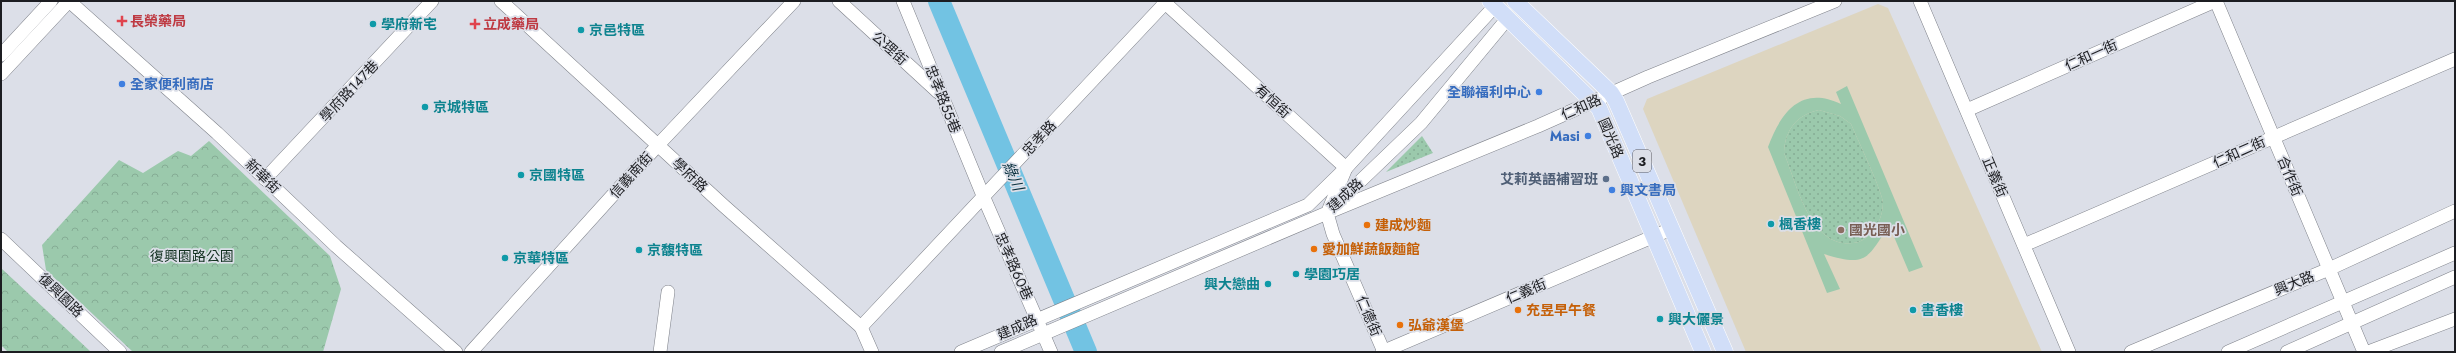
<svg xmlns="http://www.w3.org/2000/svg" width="2456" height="353" font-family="Jost,'Noto Sans TC',sans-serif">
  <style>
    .education { fill: #ddd5c0 }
    .grass { fill: url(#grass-dots) }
    .park { fill: url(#park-crowns) }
    .garden { fill: #9bc9ac; fill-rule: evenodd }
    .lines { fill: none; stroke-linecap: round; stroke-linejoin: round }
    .river { stroke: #72c3e3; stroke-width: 22 }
    .minor-casing { stroke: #7f828a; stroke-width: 14 }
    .major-casing { stroke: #fff; stroke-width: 17 }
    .minor { stroke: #fff; stroke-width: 13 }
    .major { stroke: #d1def8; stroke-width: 16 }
    .health-dot { fill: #e0444e; stroke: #dcdfe8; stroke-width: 1.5 }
    .culture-dot { fill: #0f9aa8; stroke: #dcdfe8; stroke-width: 1.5 }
    .shop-dot { fill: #3f7fe0; stroke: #dcdfe8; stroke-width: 1.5 }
    .service-dot { fill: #5c6f8a; stroke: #dcdfe8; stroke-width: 1.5 }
    .food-dot { fill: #e8710a; stroke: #dcdfe8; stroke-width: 1.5 }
    .education-dot { fill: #8d6e63; stroke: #dcdfe8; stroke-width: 1.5 }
    .labels { text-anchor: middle; stroke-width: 3.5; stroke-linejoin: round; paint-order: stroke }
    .shield { fill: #dcdfe8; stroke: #56575d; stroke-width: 1 }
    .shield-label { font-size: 13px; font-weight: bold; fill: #1c1d21 }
    .health-label { font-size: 14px; font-weight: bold; fill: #be3a42; stroke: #dcdfe8; text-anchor: start }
    .culture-label { font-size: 14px; font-weight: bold; fill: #0d838f; stroke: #dcdfe8; text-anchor: start }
    .street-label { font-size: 14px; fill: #1c1d21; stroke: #dcdfe8 }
    .shop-label { font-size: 14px; font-weight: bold; fill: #366cbe; stroke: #dcdfe8; text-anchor: start }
    .service-label { font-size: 14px; font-weight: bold; fill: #4e5e75; stroke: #dcdfe8; text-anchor: end }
    .food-label { font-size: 14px; font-weight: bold; fill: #c56008; stroke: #dcdfe8; text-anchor: start }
    .education-label { font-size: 14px; font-weight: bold; fill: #785e54; stroke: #dcdfe8; text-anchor: start }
    .park-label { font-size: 14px; fill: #133221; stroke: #dcdfe8 }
    .water-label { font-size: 15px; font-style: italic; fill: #0a313f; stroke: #dcdfe8 }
  </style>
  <defs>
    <pattern id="grass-dots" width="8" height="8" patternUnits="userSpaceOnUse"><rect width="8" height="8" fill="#9bc9ac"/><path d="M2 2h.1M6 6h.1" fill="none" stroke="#85ac94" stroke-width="1.8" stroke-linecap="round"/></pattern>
    <pattern id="park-crowns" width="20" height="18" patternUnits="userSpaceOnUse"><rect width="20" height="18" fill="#9bc9ac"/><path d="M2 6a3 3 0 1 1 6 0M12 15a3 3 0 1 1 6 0" fill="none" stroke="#85ac94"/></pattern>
  </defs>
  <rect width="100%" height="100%" fill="#dcdfe8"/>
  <polygon class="education" points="1878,4 1888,8 2042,352 1746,352 1643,109 1647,99"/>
  <g class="grass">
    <path d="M1819,110L1840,116L1851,124C1857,138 1883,193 1883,203C1883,216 1876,231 1866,238C1859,243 1852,244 1843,243C1808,238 1796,182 1784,153C1785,129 1797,115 1819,110Z"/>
    <polygon points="1422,136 1433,153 1386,172"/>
  </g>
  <g class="park">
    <polygon points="209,141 330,256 341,289 323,352 133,352 46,270 42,245 119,160 143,173 178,151 191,156"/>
    <polygon points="1,268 91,352 8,352 1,345"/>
  </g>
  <path class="garden" d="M1847,86L1923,267L1909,272L1889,225C1867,260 1866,267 1824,254L1840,289L1827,293L1768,147C1781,112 1801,85 1841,104L1836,92ZM1819,110L1840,116L1851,124C1857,138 1883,193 1883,203C1883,216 1876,231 1866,238C1859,243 1852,244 1843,243C1808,238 1796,182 1784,153C1785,129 1797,115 1819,110Z"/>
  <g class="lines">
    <polyline class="river" points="939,1 1086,352"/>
    <g class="minor-casing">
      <g id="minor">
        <polyline points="69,1 217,133 336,246 456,352"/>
        <polyline points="501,1 724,206 861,327 872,352"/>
        <polyline points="839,1 938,92"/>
        <polyline points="903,1 984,198 1051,352"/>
        <polyline points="1163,1 1346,168 1329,209"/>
        <polyline points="1920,1 2069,352"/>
        <polyline points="2216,1 2364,352"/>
        <polyline points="1,55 51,1"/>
        <polyline points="1,74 69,1"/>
        <polyline points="1967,110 2215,1"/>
        <polyline points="265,179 432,1"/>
        <polyline points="1334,210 1538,126 1648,77 1835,1"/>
        <polyline points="1327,213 1333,234 1384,352"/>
        <polyline points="1,239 120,352"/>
        <polyline points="2024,245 2455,59"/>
        <polyline points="861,327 1167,1"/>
        <polyline points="471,352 658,145 794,1"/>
        <polyline points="660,352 668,292"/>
        <polyline points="961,352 1308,205 1346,168 1495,6"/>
        <polyline points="1001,352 1327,213 1421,123 1508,18"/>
        <polyline points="1382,352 1671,229"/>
        <polyline points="2131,352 2329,269 2455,211"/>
        <polyline points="2228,352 2455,253"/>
        <polyline points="2287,352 2455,277"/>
        <polyline points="2368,352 2455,319"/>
      </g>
    </g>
    <g class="major-casing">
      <g id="major">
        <polyline points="1490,1 1599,108 1703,352"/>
        <polyline points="1515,1 1611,93 1616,101 1725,352"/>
      </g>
    </g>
    <use href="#minor" class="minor"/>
    <use href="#major" class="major"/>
  </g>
  <g class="health-dot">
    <path d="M120 15h4v4h4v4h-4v4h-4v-4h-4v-4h4z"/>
    <path d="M473 18h4v4h4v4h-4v4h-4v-4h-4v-4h4z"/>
  </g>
  <g class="culture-dot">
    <circle cx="373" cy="24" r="4"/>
    <circle cx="581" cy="30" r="4"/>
    <circle cx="425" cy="107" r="4"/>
    <circle cx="521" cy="175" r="4"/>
    <circle cx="1771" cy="224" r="4"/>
    <circle cx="639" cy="250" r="4"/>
    <circle cx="505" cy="258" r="4"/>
    <circle cx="1296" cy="274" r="4"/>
    <circle cx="1268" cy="284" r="4"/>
    <circle cx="1913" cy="310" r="4"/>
    <circle cx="1660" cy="319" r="4"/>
  </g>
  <g class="shop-dot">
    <circle cx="122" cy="84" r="4"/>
    <circle cx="1539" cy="92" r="4"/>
    <circle cx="1588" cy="136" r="4"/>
    <circle cx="1612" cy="190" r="4"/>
  </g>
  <circle class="service-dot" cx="1606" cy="179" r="4"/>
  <g class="food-dot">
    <circle cx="1367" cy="225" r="4"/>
    <circle cx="1314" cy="249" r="4"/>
    <circle cx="1518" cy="310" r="4"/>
    <circle cx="1400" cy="325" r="4"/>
  </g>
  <circle class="education-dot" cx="1841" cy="230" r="4"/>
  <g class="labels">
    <rect class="shield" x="1633" y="150" width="18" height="22" rx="3"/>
    <g class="shield-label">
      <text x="1642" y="166">3</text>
    </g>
    <g class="health-label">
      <text x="130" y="26">長榮藥局</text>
      <text x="483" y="29">立成藥局</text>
    </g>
    <g class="culture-label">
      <text x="381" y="29">學府新宅</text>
      <text x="589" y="35">京邑特區</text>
      <text x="433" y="112">京城特區</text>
      <text x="529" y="180">京國特區</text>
      <text x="1779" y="229">楓香樓</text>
      <text x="647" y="255">京馥特區</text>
      <text x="513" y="263">京華特區</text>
      <text x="1304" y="279">學園巧居</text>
      <text x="1260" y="289" text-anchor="end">興大戀曲</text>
      <text x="1921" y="315">書香樓</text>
      <text x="1668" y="324">興大儷景</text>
    </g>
    <g class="street-label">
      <text transform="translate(890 48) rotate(42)" y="5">公理街</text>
      <text transform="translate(2091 55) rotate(-24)" y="5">仁和一街</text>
      <text transform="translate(349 91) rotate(-47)" y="5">學府路147巷</text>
      <text transform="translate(943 99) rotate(68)" y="5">忠孝路55巷</text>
      <text transform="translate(1273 101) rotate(42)" y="5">有恒街</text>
      <text transform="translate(1581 107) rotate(-24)" y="5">仁和路</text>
      <text transform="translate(1039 138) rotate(-47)" y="5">忠孝路</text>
      <text transform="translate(1611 138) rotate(67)" y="5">國光路</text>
      <text transform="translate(2239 152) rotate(-24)" y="5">仁和二街</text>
      <text transform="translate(631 175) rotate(-48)" y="5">信義南街</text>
      <text transform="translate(690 175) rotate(43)" y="5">學府路</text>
      <text transform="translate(263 176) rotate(44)" y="5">新華街</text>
      <text transform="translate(2290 176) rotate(67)" y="5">合作街</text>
      <text transform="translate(1995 177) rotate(67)" y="5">正義街</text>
      <text transform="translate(1345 195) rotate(-43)" y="5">建成路</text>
      <text transform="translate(1014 266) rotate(66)" y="5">忠孝路60巷</text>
      <text transform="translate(2294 283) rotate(-22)" y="5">興大路</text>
      <text transform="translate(1526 291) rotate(-23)" y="5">仁義街</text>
      <text transform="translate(61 295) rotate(44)" y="5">復興園路</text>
      <text transform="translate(1369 316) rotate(67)" y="5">仁德街</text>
      <text transform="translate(1017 327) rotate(-24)" y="5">建成路</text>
    </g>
    <g class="shop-label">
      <text x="130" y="89">全家便利商店</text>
      <text x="1531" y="97" text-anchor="end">全聯福利中心</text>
      <text x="1580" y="141" text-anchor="end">Masi</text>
      <text x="1620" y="195">興文書局</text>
    </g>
    <g class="service-label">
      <text x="1598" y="184">艾莉英語補習班</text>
    </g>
    <g class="food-label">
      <text x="1375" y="230">建成炒麵</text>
      <text x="1322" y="254">愛加鮮蔬飯麵館</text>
      <text x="1526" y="315">充昱早午餐</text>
      <text x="1408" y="330">弘爺漢堡</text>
    </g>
    <g class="education-label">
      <text x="1849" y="235">國光國小</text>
    </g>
    <g class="park-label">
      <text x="192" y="261">復興園路公園</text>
    </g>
    <g class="water-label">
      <text transform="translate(1013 176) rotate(67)" y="5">綠川</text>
    </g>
  </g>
  <rect width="2456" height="353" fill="none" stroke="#1c1d21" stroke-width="4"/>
</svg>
